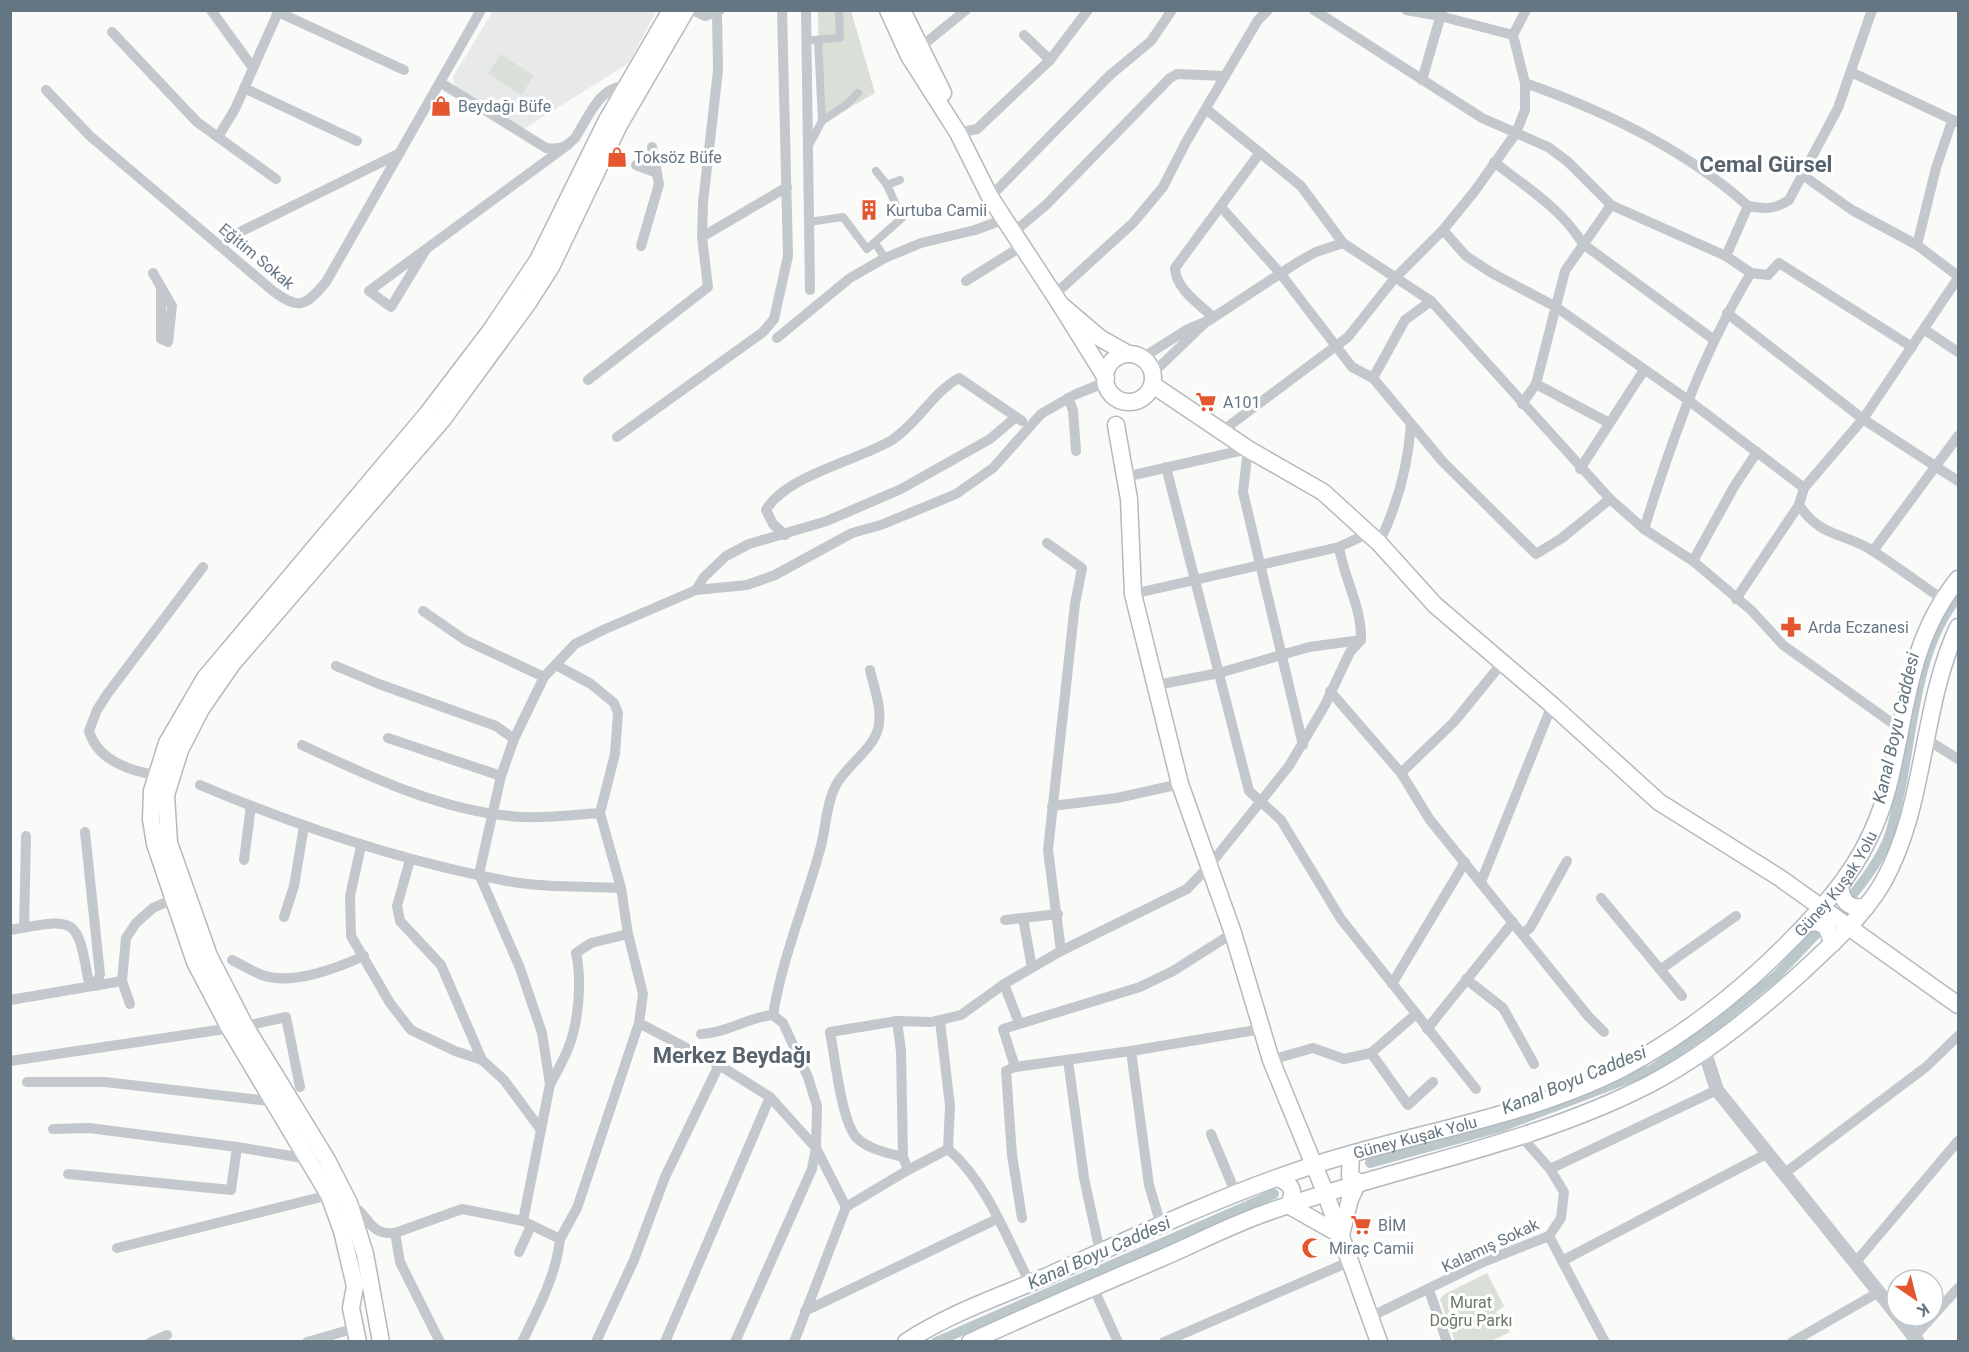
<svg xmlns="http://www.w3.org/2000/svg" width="1969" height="1352" font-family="Roboto,sans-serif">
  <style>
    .built { fill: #e8e9e9 }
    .green { fill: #dadfd7 }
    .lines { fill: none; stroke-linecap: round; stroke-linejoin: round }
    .canal { stroke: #bbc7cb; stroke-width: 10 }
    .secondary-casing { stroke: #b3babf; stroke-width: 19 }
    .pedestrian { stroke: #c3c8cc; stroke-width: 8 }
    .minor { stroke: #c3c8cc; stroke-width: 10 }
    .tertiary { stroke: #c3c8cc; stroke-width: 14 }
    .secondary { stroke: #fff; stroke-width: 16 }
    .labels { text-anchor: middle; stroke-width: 6; stroke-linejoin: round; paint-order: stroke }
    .poi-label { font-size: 16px; fill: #657683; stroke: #fff; text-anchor: start }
    .street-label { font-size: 16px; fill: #657683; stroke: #fff }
    .park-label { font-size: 16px; fill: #687a64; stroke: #fff }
    .water-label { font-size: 18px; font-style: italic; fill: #60757c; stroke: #fff }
    .district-label { font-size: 22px; font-weight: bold; fill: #57646e; stroke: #fff }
  </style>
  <rect width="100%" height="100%" fill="#fafaf8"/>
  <polygon class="built" points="493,11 656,11 629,63 522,130 456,89 453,77"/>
  <g class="green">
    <polygon points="818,11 851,11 875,93 819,125"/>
    <polygon points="501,54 534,76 521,95 488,73"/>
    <polygon points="1487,1273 1504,1306 1496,1312 1510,1332 1491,1341 1455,1341 1440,1299 1445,1294"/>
  </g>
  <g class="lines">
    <g class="canal">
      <path d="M1850,898C1864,881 1877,864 1886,844C1893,830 1895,812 1899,796C1913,733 1915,648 1958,597"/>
      <polyline points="1370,1163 1501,1127 1651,1070 1719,1023 1778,974 1818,932"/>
      <polyline points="936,1342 1274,1194"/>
    </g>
    <g class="secondary-casing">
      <g id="secondary">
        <polyline points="888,10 909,56 958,133 990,197 1060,304"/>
        <polyline points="902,10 943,93"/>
        <circle cx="1129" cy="378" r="24"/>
        <polyline points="1106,378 1060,304 1100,338 1128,354"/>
        <polyline points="1153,385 1248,449 1323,492 1379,543 1435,605 1552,705 1659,802 1780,878 1958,1005"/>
        <polyline points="1116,425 1129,499 1133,594 1180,784 1233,933 1271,1060 1325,1192 1379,1342"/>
        <path d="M1840,886C1842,903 1849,909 1866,907"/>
        <polyline points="1808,923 1818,922 1826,927 1833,943"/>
        <path d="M1278,1178C1292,1184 1296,1192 1288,1205L1341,1235L1350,1199L1358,1182L1350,1176L1351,1154"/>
        <polyline points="358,1342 351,1308 355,1286 342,1231 329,1195 229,1027 195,962 155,844 151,819 152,791 167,743 205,678 427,414 491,330 538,260 607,120 671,10"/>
        <polyline points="381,1342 365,1254 349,1203 327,1160 245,1026 209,956 169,843 166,795 180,750 201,709 232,664 443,419 528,303 551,267 619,125 686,10"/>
        <path id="s1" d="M906,1342C948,1314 998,1297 1045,1277C1132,1238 1218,1197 1308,1167C1411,1133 1524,1118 1621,1069C1696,1030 1765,971 1821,908C1853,873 1876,833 1888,787C1907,712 1907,643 1958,579"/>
        <path d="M970,1342C1032,1313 1094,1287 1157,1260C1195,1244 1232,1224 1271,1211C1396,1167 1531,1145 1650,1084C1705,1055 1757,1013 1803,971C1831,945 1862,917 1882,884C1927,805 1920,709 1958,627"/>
      </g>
    </g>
    <g class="pedestrian">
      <polyline points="813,40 840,38 839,10"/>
      <polyline points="818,40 822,121"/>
      <polyline points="808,147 822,121 846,105 858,93"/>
      <polyline points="876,171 887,185"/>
      <polyline points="809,222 843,217 867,249 902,218 887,185 900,180"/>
      <polyline points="875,243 885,258"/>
    </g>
    <g class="minor">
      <polyline points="211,10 253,68"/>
      <polyline points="692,10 705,16 720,10"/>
      <polyline points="806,10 810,290"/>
      <polyline points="1314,10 1482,118 1548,147 1567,161 1611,205 1726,256 1751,273 1768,275 1779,263 1912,347"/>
      <polyline points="1406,10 1440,16 1513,35"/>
      <polyline points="278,12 404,70"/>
      <polyline points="112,32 197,122 276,179"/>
      <polyline points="1024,35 1050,60"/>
      <polyline points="917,50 966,10"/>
      <polyline points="1851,72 1957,122"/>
      <polyline points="1422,80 1442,11"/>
      <path d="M441,83L546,148C559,150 566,147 575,138C587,120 601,83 626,87"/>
      <path d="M1525,83C1605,111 1685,149 1748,206L1726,256"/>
      <polyline points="244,88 357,141"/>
      <path d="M46,90L90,136L273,291C299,310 305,307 326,282L481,10"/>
      <polyline points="1206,109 1301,186 1343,243 1431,301 1610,499 1644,529 1693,561 1751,610 1783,645 1899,728"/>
      <polyline points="958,133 977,129 1050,60 1088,10"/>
      <polyline points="218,137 235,109 279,10"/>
      <path d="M1494,162C1526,187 1562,209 1583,244L1713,339"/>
      <polyline points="636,165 657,173"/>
      <polyline points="1804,176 1852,210 1917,245 1958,276"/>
      <polyline points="990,197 1110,75 1151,41 1172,10"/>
      <path d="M1748,206C1765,209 1774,210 1789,200L1838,108L1872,10"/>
      <polyline points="1221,207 1280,273 1352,367 1373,378 1443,462 1536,554 1562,538 1610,499"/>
      <polyline points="1443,230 1466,256 1492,273 1556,307 1688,400 1804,488"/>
      <polyline points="1014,232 1046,205 1170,78 1177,74 1225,76"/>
      <polyline points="702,237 787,187"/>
      <polyline points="1917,245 1936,168 1952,121"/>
      <polyline points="221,246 240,232 400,153"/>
      <polyline points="641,246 659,184 652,147"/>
      <polyline points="425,251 391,307 369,291 569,144"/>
      <polyline points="153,273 172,306 168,342 161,339 161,287"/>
      <polyline points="966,281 1022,246"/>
      <polyline points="1053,296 1133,223 1163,187 1186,142 1258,20 1268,10"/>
      <polyline points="1727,313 1863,419 1958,481"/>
      <path d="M1213,317C1200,305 1175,288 1175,268L1259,154"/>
      <polyline points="1208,321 1298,262 1316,252 1343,243"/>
      <polyline points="1925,330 1958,352"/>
      <polyline points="777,338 850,278 885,258 921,243 975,230 1005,219"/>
      <polyline points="1142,358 1188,329 1207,321 1153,373"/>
      <polyline points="1373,378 1405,320 1431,301"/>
      <polyline points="588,380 708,287 702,237 703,203 718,70 717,12"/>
      <polyline points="1536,384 1609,423"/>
      <polyline points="1068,398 1073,410 1076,451"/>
      <polyline points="1522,404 1536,384 1565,271 1611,205"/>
      <polyline points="1222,431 1348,337 1394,279 1443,230 1474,192 1516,133 1525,110 1525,83 1513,35 1526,10"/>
      <polyline points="617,437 763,332 774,319 788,256 782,10"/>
      <polyline points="1166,467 1249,791 1281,820 1341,919 1476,1089"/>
      <polyline points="1580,469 1644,370"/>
      <polyline points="1125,477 1248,449 1243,492 1303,745"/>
      <path d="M1799,505C1821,538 1843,532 1873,551C1896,566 1919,583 1942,599"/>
      <path d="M1644,529C1672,440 1702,353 1751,273"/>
      <path d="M785,535L773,524L766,510C787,475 857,461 892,440C918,423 932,393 959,378L1022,421"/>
      <polyline points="1047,543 1082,568 1075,604 1048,850 1061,951"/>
      <path d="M1379,543C1398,504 1408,467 1411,424"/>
      <polyline points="1873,551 1958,436"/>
      <polyline points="1693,561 1735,485 1757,452"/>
      <polyline points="696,590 704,577 726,556 749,544 827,521 901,489 990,439 1016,417"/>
      <polyline points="1133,594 1339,547 1369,533"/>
      <polyline points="1736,599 1799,505 1804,488 1863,419 1958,278"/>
      <polyline points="423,611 465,640 544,677"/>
      <polyline points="556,665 591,684 614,703 618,713 615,754 600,813 621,888 628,934 643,994 639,1023 719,1065 770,1097 665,1342"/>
      <polyline points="336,666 379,684 496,726 514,739"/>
      <polyline points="1157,685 1219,673 1309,647 1361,640"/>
      <polyline points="1330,691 1401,773 1430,820 1588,1016 1604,1032"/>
      <polyline points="388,738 501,776"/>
      <polyline points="1926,739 1958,759"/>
      <path d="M302,745C370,777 446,813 522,817C548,818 574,815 600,813"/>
      <polyline points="1401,773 1454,722 1502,663"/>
      <path d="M162,776C132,772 98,762 89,731L97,710L108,693L203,567"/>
      <path d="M200,785C299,827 401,861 507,881C544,888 584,886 621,888"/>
      <polyline points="1052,806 1117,798 1180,784"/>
      <polyline points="361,846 350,896 351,936 390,1003 411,1030 455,1051 482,1060 504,1080 541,1130"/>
      <polyline points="244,860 251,806"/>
      <polyline points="410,860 397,906 400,921 441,965 482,1060"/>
      <polyline points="1481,882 1552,705"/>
      <polyline points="1601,898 1682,996"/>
      <polyline points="284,917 294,886 304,826"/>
      <polyline points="1023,918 1032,968"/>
      <polyline points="1005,920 1058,914"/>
      <polyline points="24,928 26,836"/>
      <path d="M10,930C74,919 77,914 88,979L96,986L100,974L85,832"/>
      <polyline points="1523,933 1530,928 1567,861"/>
      <path d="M232,960C242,965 252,971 262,975C292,986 337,968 364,956"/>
      <polyline points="1661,969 1736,916"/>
      <polyline points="1466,979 1503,1008 1534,1064"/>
      <polyline points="1004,984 1019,1023"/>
      <polyline points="1392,984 1465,862"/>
      <polyline points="10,1000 122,981"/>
      <polyline points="130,1004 122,981 126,938 136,923 153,908 173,899"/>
      <path d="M773,1015C782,959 804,907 819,853C826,832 825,807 835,787C845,766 872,751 878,729C883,710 874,688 870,670"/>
      <polyline points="940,1021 950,1106 948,1149"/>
      <polyline points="1427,1029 1513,922"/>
      <path d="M701,1034C727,1033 748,1017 773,1015L783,1023L808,1077L817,1106L816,1148L812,1169L735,1342"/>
      <polyline points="1131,1051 1149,1185 1161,1225"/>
      <polyline points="1371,1053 1408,1105 1433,1082"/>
      <polyline points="1068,1060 1084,1178 1100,1252"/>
      <polyline points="1271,1060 1313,1048 1344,1059 1371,1053 1416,1014"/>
      <polyline points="10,1061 245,1026 286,1017 300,1087"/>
      <polyline points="1015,1067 1003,1029 1140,987 1173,971 1233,933"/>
      <polyline points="27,1082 105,1082 277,1102"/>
      <path d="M551,1083C557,1071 565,1058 569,1046C579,1020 582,979 576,953L591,943L628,934"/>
      <polyline points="770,1097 816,1148 846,1207 794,1342"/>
      <polyline points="53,1129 89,1128 237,1147 309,1159"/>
      <polyline points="1211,1134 1236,1194"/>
      <path d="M903,1157C888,1153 867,1149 856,1137C841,1119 835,1057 830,1032L897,1021L931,1022L961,1015L1004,984L1061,951L1187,889L1209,866L1289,766L1325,705L1350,652L1361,640C1362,607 1344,579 1339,547"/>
      <polyline points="1550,1169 1717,1090"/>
      <path d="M908,1170L948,1149C987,1182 1007,1239 1030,1283"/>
      <polyline points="1785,1173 1926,1067 1958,1036"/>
      <polyline points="68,1174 231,1190 237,1147"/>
      <path d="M352,1205C370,1216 368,1235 395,1233L400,1262L440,1342"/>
      <polyline points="846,1207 908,1170 903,1157 901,1051 897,1021"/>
      <polyline points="1022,1218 1012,1155 1006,1071 1015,1067 1131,1051 1262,1029"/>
      <polyline points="395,1233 462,1209 523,1221"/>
      <polyline points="1549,1236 1605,1342"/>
      <polyline points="560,1239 577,1208 639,1023"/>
      <polyline points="117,1248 329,1195"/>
      <polyline points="519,1252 531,1226"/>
      <polyline points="1562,1261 1768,1153"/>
      <polyline points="1855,1263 1958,1141"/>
      <polyline points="1093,1287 1118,1342"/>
      <polyline points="1429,1290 1447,1342"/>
      <polyline points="805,1311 997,1219"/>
      <polyline points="1370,1317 1483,1262 1549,1236 1561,1218 1564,1192 1550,1169 1521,1136"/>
      <polyline points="1914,1337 1958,1288"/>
      <polyline points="10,1341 11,1342"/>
      <polyline points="151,1342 167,1335"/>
      <polyline points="307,1342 356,1328"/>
      <path d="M522,1342C538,1309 556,1276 560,1239L523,1221L550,1084L542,1033L520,968L479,874L501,776L514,739L544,677L575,644L603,630L696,590L747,585L775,575L852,533L881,525L956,494L993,468L1041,414L1074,395L1106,382"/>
      <polyline points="596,1342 634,1260 665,1177 719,1065"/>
      <polyline points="1164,1342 1351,1261"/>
      <polyline points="1792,1342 1879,1292"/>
    </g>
    <g class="tertiary">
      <polyline points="1704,1050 1717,1090 1897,1315"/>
      <polyline points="1898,1316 1918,1342"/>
    </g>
    <use href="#secondary" class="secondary"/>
  </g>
  <defs>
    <g id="shop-bare" transform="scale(1.62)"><path d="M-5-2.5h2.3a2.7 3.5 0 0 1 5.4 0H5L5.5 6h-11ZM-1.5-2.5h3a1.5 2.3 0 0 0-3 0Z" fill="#e4572e" stroke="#fff" stroke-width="2.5" paint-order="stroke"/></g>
    <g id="building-bare" transform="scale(1.62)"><path d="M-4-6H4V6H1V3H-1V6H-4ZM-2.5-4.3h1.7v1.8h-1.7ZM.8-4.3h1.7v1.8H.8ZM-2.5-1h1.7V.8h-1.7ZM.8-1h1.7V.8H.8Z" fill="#e4572e" stroke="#fff" stroke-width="2.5" paint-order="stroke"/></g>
    <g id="supermarket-bare" transform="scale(1.62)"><path d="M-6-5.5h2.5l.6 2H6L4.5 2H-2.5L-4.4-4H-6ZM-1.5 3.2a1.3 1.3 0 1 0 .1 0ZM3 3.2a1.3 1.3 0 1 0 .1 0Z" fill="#e4572e" stroke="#fff" stroke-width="2.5" paint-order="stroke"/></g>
    <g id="pharmacy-bare" transform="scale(1.62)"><path d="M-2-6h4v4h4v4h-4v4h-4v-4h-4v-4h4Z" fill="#e4572e" stroke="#fff" stroke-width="2.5" paint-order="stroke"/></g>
    <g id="mosque-bare" transform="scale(1.62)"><path d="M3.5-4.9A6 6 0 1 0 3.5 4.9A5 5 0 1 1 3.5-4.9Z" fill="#e4572e" stroke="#fff" stroke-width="2.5" paint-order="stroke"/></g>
  </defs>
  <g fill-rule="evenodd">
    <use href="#shop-bare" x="441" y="106"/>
    <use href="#shop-bare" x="617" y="157"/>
    <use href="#building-bare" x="869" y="210"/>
    <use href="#supermarket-bare" x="1206" y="402"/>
    <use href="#pharmacy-bare" x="1791" y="627"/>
    <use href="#supermarket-bare" x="1361" y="1225"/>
    <use href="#mosque-bare" x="1312" y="1248"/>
  </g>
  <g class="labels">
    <g class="poi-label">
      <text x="458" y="112">Beydağı Büfe</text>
      <text x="634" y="163">Toksöz Büfe</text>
      <text x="886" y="216">Kurtuba Camii</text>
      <text x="1223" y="408">A101</text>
      <text x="1808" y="633">Arda Eczanesi</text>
      <text x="1378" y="1231">BİM</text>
      <text x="1329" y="1254">Miraç Camii</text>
    </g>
    <g class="street-label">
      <text transform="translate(257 256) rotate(40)" y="6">Eğitim Sokak</text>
      <text dy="6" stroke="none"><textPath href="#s1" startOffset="1054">Güney Kuşak Yolu</textPath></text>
      <text dy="6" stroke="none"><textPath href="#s1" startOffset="550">Güney Kuşak Yolu</textPath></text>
      <text transform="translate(1490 1245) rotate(-25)" y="6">Kalamış Sokak</text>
    </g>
    <g class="park-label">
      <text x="1471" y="1308">Murat<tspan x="1471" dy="18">Doğru Parkı</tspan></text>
    </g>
    <g class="water-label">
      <text transform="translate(1896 728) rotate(-77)" y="6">Kanal Boyu Caddesi</text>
      <text transform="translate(1574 1080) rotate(-22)" y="6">Kanal Boyu Caddesi</text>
      <text transform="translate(1099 1253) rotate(-24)" y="6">Kanal Boyu Caddesi</text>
    </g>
    <g class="district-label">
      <text x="1766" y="172">Cemal Gürsel</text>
      <text x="732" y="1063">Merkez Beydağı</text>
    </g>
  </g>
  <rect width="1969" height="1352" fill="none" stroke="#657683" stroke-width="24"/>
  <g transform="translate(1915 1298) rotate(145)"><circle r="28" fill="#ffffff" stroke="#c1c8cd" stroke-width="1.5"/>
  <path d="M0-4.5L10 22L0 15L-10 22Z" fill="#e4572e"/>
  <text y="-9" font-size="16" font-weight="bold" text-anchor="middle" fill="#657683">K</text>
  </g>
</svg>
